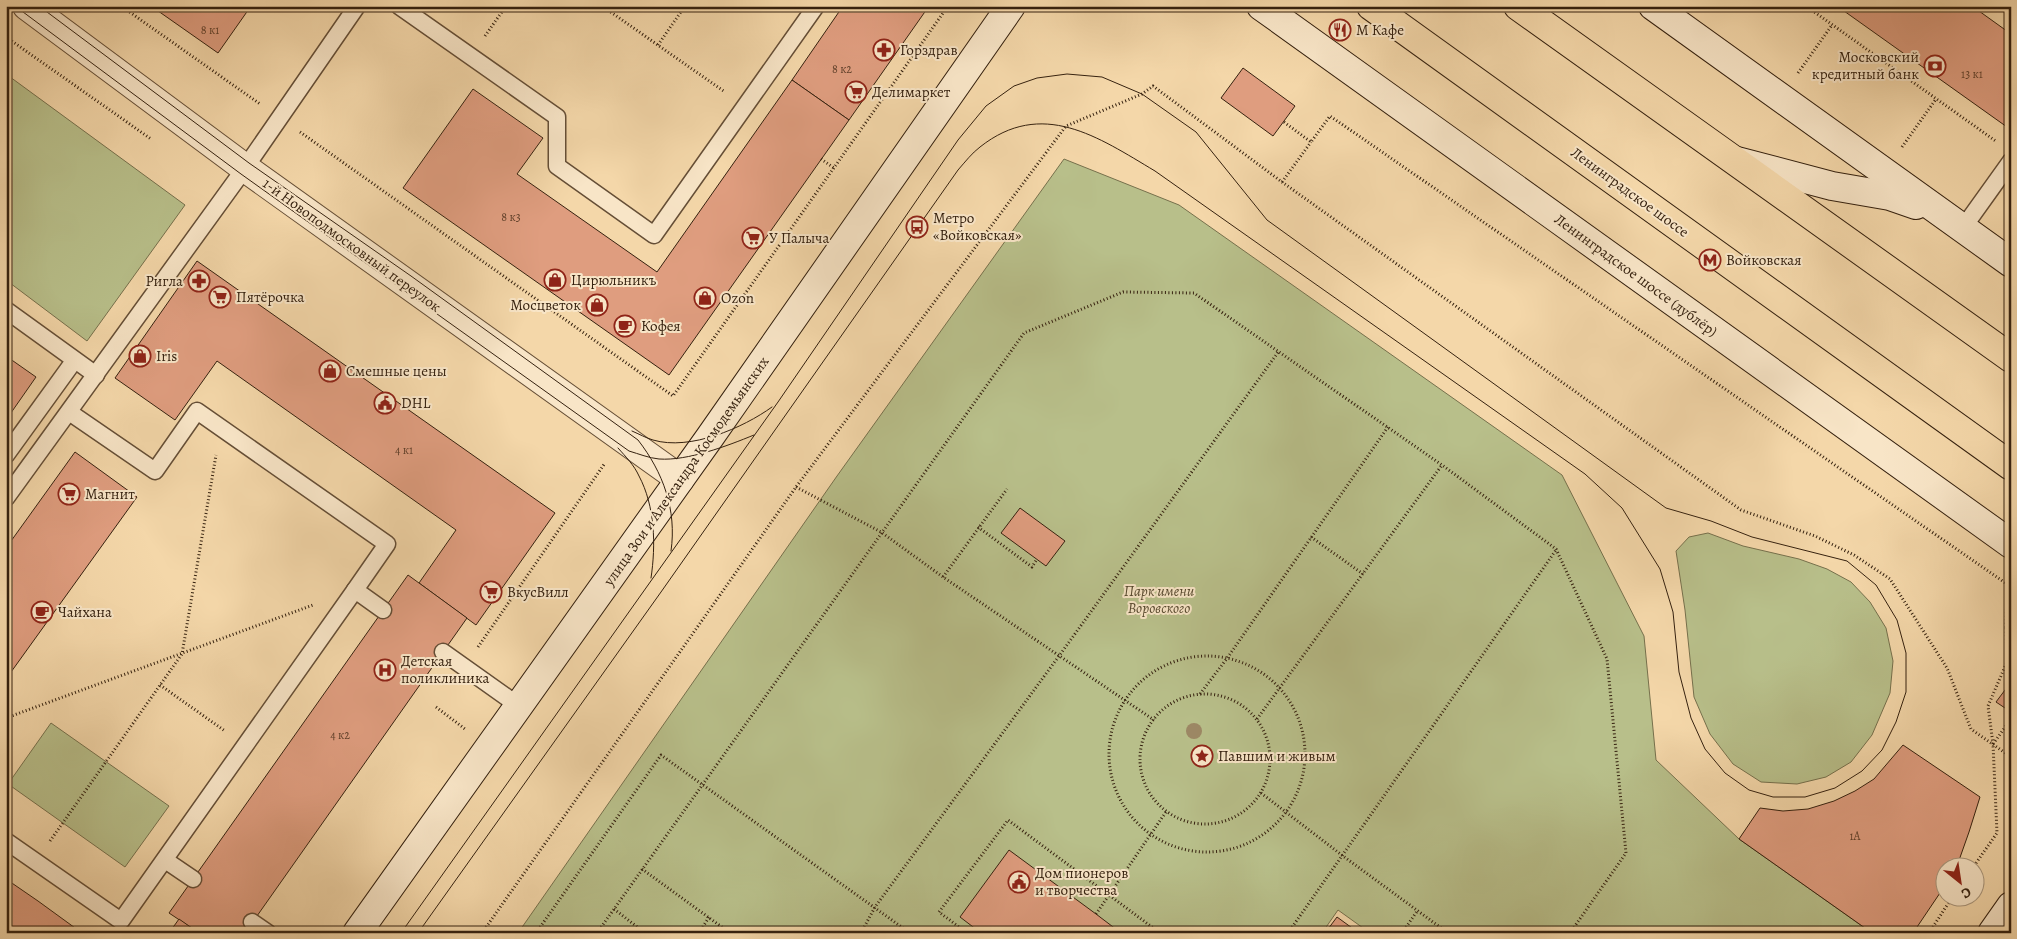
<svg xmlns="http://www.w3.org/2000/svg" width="2017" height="939" font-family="Alegreya,serif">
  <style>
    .green { fill: #b8bf8a; stroke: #76704c }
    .building { fill: #df9d7f; stroke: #35210f }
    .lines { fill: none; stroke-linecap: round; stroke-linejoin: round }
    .lane-casing { stroke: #654e36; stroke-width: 19 }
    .street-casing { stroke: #654e36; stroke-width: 30 }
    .secondary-casing { stroke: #35210f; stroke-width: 30 }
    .primary-casing { stroke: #35210f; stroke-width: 30 }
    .path { stroke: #35210f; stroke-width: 3; stroke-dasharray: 1 2.5; stroke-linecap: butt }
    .lane { stroke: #f8e5c7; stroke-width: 16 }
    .street { stroke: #f8e5c7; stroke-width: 28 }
    .secondary { stroke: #f8e5c7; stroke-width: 28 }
    .primary { stroke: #f4d7a9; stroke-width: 28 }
    .tram { stroke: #35210f; stroke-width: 1 }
    .tree { fill: #9d8865 }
    .labels { text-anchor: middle; stroke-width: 4; stroke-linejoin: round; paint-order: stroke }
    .number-label { font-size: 12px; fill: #60402b }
    .poi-label { font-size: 15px; fill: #35210f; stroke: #f8e5c7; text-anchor: start }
    .street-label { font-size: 15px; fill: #35210f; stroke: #f8e5c7 }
    .park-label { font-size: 15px; font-style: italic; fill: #56482e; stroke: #f8e5c7 }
  </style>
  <rect width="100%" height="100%" fill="#f4d7a9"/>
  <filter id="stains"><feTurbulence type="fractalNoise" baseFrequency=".004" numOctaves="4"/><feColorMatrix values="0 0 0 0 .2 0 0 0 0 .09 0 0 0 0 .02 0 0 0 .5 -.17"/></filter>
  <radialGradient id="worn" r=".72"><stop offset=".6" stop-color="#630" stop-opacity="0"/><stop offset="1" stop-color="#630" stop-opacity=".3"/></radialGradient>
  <g class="green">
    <polygon points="6,74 185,205 87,341 6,280"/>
    <polygon points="1064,159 1179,205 1562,475 1644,636 1656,760 1739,839 1872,933 1370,933 1338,910 1322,933 518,933 837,476"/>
    <polygon points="1708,533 1743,546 1799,559 1827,569 1851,582 1870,602 1886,628 1893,661 1890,693 1872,735 1851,762 1826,777 1797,784 1761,782 1733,764 1710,734 1694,697 1685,610 1676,551 1689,537"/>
    <polygon points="51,723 169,806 125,867 8,784"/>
  </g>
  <g class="building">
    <polygon points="151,6 251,6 218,53"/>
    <polygon points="843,6 929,6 849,120 792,80"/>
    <polygon points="1837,6 1972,6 2011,34 2011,121 2007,127"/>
    <polygon points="1243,68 1295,106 1273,136 1221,98"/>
    <polygon points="792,80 849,120 669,375 403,188 473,89 543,138 517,174 657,272"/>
    <polygon points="197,261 555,513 476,625 419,583 456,530 217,361 175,420 115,378"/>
    <polygon points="6,356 36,377 6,420"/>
    <polygon points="75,452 137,497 6,679 6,548"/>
    <polygon points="1020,508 1065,541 1046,566 1001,533"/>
    <polygon points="408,575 467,618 245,933 199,933 169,913"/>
    <polygon points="2011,682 2011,712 1996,702"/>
    <polygon points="1903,745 1980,797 1969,832 1957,866 1944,866 1944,887 1913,933 1872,933 1739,839 1760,808 1783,811 1808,809 1834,801 1855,791 1874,779"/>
    <polygon points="1009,850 1096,914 1121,933 981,933 960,917"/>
    <polygon points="6,879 38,901 82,933 6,933"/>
    <polygon points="1337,917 1359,933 1325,933"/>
    <polygon points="179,919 199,933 169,933"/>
  </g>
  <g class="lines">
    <g class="lane-casing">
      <g id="lane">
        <polyline points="399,6 557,117 557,166 654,235 816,6"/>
        <polyline points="1963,228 2011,161"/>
        <polyline points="6,310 96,375"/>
        <polyline points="69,412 155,471 197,411 387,544 355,590 383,610"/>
        <polyline points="6,455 74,361"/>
        <polyline points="6,498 245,168 357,6"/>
        <polyline points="443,652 519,706"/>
        <polyline points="6,841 121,921 355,590"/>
        <polyline points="165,860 193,879"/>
        <polyline points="252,922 268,933"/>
      </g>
    </g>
    <g class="street-casing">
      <polyline id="street" points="27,6 245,168 680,479"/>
    </g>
    <g class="secondary-casing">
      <g id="secondary">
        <polyline points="1261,6 2011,544"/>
        <polyline points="1653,6 2011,263"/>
        <polyline points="1737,161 1832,186 1890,196 1916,205"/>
        <polyline points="357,933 710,437 1011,6"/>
        <polyline points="1992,933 2011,906"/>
      </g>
    </g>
    <g class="primary-casing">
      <g id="primary">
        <polyline points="1371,6 2011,466"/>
        <polyline points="1518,6 2011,358"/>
      </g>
    </g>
    <g class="path">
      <polyline points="121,6 260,104"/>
      <polyline points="602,6 725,92"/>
      <polyline points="1598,6 1606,12"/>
      <polyline points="1806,6 1997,142"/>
      <polyline points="485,36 506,6"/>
      <polyline points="6,37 151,139"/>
      <polyline points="658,45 685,6"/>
      <polyline points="1798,73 1832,25"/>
      <polyline points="1284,122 1311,142 1330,116 2007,584 2006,627 2011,631"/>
      <polyline points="300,132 673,396 948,6"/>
      <polyline points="1902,147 1936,99"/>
      <polyline points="821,159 834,168"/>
      <polyline points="1282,182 1311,142"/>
      <polyline points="796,487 881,532 943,577 1154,720"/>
      <polyline points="978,527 1032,567 1037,559"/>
      <polyline points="1311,537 1363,574"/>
      <polyline points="943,577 1007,489"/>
      <polyline points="478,647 605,463"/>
      <circle cx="1207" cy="754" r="98"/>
      <polyline points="160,685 225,731"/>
      <polyline points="1200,694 1228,657 1388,427"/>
      <circle cx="1205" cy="759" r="65"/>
      <polyline points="436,707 465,729"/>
      <polyline points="6,718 313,605"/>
      <polyline points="1257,719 1442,465"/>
      <polyline points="1993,744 1988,706 2007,662 2006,628"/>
      <polyline points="1261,793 1343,856 1448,933"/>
      <polyline points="50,841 182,654 216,455"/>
      <polyline points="1974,866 1997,833 1993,744 2011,719"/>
      <polyline points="642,869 730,933"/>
      <polyline points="614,909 645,933"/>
      <polyline points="1096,914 1166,812"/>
      <polyline points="482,933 796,487 1066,126 1142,94 1153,86 1282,182 1741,510 1815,536 1854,555 1890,579 1947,668 1971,729 2011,757"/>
      <polyline points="536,933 661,755 910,933"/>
      <polyline points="597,933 1024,333 1123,292 1194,293 1442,465 1556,549 1607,659 1626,853 1570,933"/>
      <polyline points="699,933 709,917"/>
      <polyline points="861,933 875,907 1059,656 1279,351"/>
      <polyline points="967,933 939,912 1008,820 1160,933"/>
      <polyline points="1288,933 1556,550"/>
      <polyline points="1402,933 1418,910"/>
      <polyline points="1929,933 1953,896"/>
    </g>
    <use href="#lane" class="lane"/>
    <use href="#street" class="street"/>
    <use href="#secondary" class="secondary"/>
    <use href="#primary" class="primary"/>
    <g class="tram">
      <path d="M15,6L241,174L629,451C639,454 649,458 659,459C688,461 727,446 754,435"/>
      <path d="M39,6L249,163L411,276L638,440C663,472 677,510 671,551"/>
      <path d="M632,431C639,434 646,438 653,440C690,451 743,428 772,407"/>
      <path d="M618,448C626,457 634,465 639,476C655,506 656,545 651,578"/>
      <path d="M401,933L778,402L958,140L986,106L1014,86L1037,78L1067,74L1102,77L1142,94L1196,132L1267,220L1666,508L1711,521L1752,537L1847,561L1876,585L1897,620L1906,653V692L1896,722L1882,750L1862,771L1835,788L1805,797H1773L1749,790L1725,773L1705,749L1691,718L1679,672L1673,612L1660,569L1622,508L1585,474L1155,171C1098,137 1042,98 980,147C972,153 965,162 958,170L661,592L418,933"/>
    </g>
  </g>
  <circle class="tree" cx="1194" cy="731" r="8"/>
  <defs>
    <g id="restaurant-ring" transform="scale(1.125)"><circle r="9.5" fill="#f8e5c7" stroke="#8f2418" stroke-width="1.5"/><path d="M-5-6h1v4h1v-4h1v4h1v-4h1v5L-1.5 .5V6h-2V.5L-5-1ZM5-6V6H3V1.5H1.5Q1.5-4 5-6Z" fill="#8f2418"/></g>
    <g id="pharmacy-ring" transform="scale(1.125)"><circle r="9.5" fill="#f8e5c7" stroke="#8f2418" stroke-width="1.5"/><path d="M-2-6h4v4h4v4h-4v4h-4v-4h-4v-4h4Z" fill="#8f2418"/></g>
    <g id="bank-ring" transform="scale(1.125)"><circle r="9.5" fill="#f8e5c7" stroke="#8f2418" stroke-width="1.5"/><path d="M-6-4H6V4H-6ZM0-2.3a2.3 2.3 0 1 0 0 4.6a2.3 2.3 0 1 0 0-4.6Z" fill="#8f2418"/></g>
    <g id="supermarket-ring" transform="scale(1.125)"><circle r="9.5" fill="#f8e5c7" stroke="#8f2418" stroke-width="1.5"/><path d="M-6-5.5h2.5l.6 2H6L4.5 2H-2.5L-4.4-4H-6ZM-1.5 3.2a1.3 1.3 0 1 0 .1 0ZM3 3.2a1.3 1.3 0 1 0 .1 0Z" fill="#8f2418"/></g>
    <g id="bus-ring" transform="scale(1.125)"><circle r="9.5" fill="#f8e5c7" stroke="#8f2418" stroke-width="1.5"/><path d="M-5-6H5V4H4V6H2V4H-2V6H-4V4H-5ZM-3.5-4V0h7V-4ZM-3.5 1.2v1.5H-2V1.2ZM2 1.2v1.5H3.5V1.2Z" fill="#8f2418"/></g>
    <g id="metro-ring" transform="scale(1.125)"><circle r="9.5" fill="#f8e5c7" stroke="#8f2418" stroke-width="1.5"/><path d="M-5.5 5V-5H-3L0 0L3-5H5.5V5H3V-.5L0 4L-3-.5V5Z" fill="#8f2418"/></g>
    <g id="shop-ring" transform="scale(1.125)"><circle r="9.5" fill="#f8e5c7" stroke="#8f2418" stroke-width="1.5"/><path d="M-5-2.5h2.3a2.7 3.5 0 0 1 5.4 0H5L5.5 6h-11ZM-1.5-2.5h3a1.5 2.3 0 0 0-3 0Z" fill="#8f2418"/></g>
    <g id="cafe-ring" transform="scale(1.125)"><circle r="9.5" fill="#f8e5c7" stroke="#8f2418" stroke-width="1.5"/><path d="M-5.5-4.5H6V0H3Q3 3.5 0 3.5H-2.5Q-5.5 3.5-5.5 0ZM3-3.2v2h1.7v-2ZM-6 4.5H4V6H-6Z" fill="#8f2418"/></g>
    <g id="civic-ring" transform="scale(1.125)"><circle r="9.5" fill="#f8e5c7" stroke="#8f2418" stroke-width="1.5"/><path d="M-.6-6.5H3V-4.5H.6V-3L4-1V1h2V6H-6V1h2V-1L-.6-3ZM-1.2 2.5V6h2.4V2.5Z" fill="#8f2418"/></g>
    <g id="hospital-ring" transform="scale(1.125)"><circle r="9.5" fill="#f8e5c7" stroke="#8f2418" stroke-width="1.5"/><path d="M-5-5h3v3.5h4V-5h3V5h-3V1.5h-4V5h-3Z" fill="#8f2418"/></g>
    <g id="sight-ring" transform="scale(1.125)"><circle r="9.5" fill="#f8e5c7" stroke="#8f2418" stroke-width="1.5"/><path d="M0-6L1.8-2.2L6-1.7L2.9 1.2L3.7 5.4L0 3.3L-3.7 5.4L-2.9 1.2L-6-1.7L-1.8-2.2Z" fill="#8f2418"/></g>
  </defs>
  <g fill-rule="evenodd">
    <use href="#restaurant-ring" x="1340" y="30"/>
    <use href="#pharmacy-ring" x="884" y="50"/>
    <use href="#bank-ring" x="1935" y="66"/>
    <use href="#supermarket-ring" x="856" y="92"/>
    <use href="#bus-ring" x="917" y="227"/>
    <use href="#supermarket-ring" x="753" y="238"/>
    <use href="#metro-ring" x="1710" y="260"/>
    <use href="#shop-ring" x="555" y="280"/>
    <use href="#pharmacy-ring" x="199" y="281"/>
    <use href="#supermarket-ring" x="220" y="297"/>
    <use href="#shop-ring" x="705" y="298"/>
    <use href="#shop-ring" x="597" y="305"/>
    <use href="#cafe-ring" x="625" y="326"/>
    <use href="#shop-ring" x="140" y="356"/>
    <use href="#shop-ring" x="330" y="371"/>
    <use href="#civic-ring" x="385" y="403"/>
    <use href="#supermarket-ring" x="69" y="494"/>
    <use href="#supermarket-ring" x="491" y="592"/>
    <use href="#cafe-ring" x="42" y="612"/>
    <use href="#hospital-ring" x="385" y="670"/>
    <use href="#sight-ring" x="1202" y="756"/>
    <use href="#civic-ring" x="1019" y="882"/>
  </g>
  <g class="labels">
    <g class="number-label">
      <text x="210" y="34">8 к1</text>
      <text x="842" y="73">8 к2</text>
      <text x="1972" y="78">13 к1</text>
      <text x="511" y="221">8 к3</text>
      <text x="404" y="454">4 к1</text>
      <text x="340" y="739">4 к2</text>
      <text x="1855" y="840">1А</text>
    </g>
    <g class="poi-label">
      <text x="1356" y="35">М Кафе</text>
      <text x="900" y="55">Горздрав</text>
      <text x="1919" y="62" text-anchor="end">Московский<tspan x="1919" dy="17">кредитный банк</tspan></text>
      <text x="872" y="97">Делимаркет</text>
      <text x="933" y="223">Метро<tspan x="933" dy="17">«Войковская»</tspan></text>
      <text x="769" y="243">У Палыча</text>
      <text x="1726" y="265">Войковская</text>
      <text x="571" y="285">Цирюльникъ</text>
      <text x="183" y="286" text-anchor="end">Ригла</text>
      <text x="236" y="302">Пятёрочка</text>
      <text x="721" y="303">Ozon</text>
      <text x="581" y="310" text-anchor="end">Мосцветок</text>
      <text x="641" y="331">Кофея</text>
      <text x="156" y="361">Iris</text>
      <text x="346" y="376">Смешные цены</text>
      <text x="401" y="408">DHL</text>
      <text x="85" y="499">Магнит</text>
      <text x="507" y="597">ВкусВилл</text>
      <text x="58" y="617">Чайхана</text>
      <text x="401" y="666">Детская<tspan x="401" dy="17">поликлиника</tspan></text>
      <text x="1218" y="761">Павшим и живым</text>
      <text x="1035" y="878">Дом пионеров<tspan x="1035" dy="17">и творчества</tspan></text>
    </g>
    <g class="street-label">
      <text transform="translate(1630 192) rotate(36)" y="5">Ленинградское шоссе</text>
      <text transform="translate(352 245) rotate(36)" y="5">1-й Новоподмосковный переулок</text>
      <text transform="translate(1636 275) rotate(36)" y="5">Ленинградское шоссе (дублёр)</text>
      <text transform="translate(686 471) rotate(-55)" y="5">улица Зои и Александра Космодемьянских</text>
    </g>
    <g class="park-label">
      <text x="1159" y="596">Парк имени<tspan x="1159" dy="17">Воровского</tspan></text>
    </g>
  </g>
  <rect width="2017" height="939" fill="none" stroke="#f4d7a9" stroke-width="25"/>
  <rect x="8" y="8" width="2002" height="924" fill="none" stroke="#35210f" stroke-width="2.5"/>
  <rect x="12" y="12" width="1992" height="914" fill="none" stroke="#35210f"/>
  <g transform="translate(1960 882) rotate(150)"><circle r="24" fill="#f8e5c7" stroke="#aa977d"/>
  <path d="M0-4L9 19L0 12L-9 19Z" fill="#8f2418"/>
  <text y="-8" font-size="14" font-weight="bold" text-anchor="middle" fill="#35210f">С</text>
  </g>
  <rect width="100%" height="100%" filter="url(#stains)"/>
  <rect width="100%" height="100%" fill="url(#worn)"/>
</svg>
